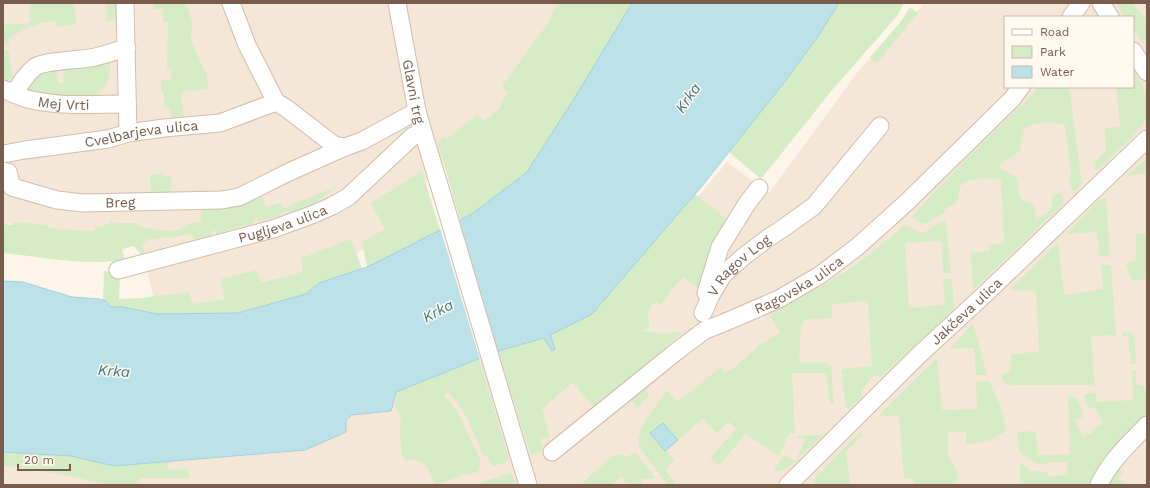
<svg xmlns="http://www.w3.org/2000/svg" width="1150" height="488" font-family="'Work Sans',sans-serif">
  <style>
    .residential { fill: #f5e7d7; fill-rule: evenodd }
    .green { fill: #d5ecc6 }
    .water { fill: #bce1e8; stroke: #a2d1da }
    .pier { fill: #fdf5e9 }
    .lines { fill: none; stroke-linecap: round; stroke-linejoin: round }
    .street-casing { stroke: #d0bdad; stroke-width: 19 }
    .street { stroke: #fff; stroke-width: 17 }
    .labels { text-anchor: middle; stroke-width: 3; stroke-linejoin: round; paint-order: stroke }
    .street-label { font-size: 14px; fill: #795c4b; stroke: #fff9f0 }
    .water-label { font-size: 15px; font-style: italic; fill: #417985; stroke: #fff9f0 }
  </style>
  <rect width="100%" height="100%" fill="#fdf5e9"/>
  <g class="residential">
    <polygon points="3,3 561,3 531,47 520,112 458,144 426,183 392,231 335,268 234,300 191,306 154,299 139,235 102,238 3,223"/>
    <path d="M922,3H1147V485H3V458L115,473L176,460L305,450L346,432V420L352,415L391,411L396,392L498,351L544,338L555,349L696,199L727,162L769,193L860,69L921,7ZM1005,17H1133V87H1005Z"/>
  </g>
  <g class="green">
    <polygon points="29,3 74,3 77,24 57,27 56,21 37,23 37,26 29,27 9,38 9,44 3,45 3,25 30,23"/>
    <polygon points="107,3 121,3 122,20 106,22 105,11 107,10"/>
    <polygon points="153,3 186,3 192,22 191,41 207,76 208,89 181,92 184,120 172,120 170,107 164,107 164,92 161,92 161,80 171,80 172,68 167,68 168,22 163,22 162,9 154,9"/>
    <polygon points="558,3 632,3 572,102 527,172 472,214 460,220 438,143 444,137 447,140 450,136 477,115 485,121 502,106 500,103 509,93 502,86 547,24"/>
    <polygon points="839,3 904,3 897,16 833,89 761,179 729,152 819,35"/>
    <polygon points="1116,3 1132,3 1145,18 1147,17 1147,40 1143,43 1133,29 1133,17 1124,17"/>
    <polygon points="910,7 918,13 877,63 870,57 900,23"/>
    <polygon points="7,50 9,52 13,79 3,80 3,51"/>
    <path d="M110,60C113,114 61,97 28,91L24,85L35,74L57,67L58,83H64L63,67Z"/>
    <path d="M1133,70C1142,83 1147,91 1147,107C1147,110 1147,114 1147,116C1142,131 1108,160 1096,171L1094,163L1106,151L1105,128L1120,127L1116,87H1133Z"/>
    <path d="M1038,87H1069L1082,184L1075,191L1072,190L1069,181L1071,175L1065,125C1051,121 1037,123 1024,128L1020,151L1014,156L1001,163L1000,168L1017,178L1020,196L1023,201L1030,203L1034,206L1036,220L1052,209V196L1056,194L1061,193L1064,203L973,290L971,252L990,251L989,245L1003,244L1004,242L1001,180C990,177 975,179 964,182L960,187L957,203L945,209L944,213L925,224L911,218L926,201L968,157L1031,96Z"/>
    <polygon points="1147,158 1147,174 1128,175"/>
    <polygon points="422,171 440,230 367,267 362,242 385,229 371,203"/>
    <polygon points="163,173 163,176 171,176 171,197 151,198 150,175"/>
    <path d="M338,186L314,203L290,213L288,210L279,214V216L257,222V218H254V223L216,234L215,230L212,231L211,236L194,239L191,233L176,237L149,239L142,244L145,255L142,256L134,246L122,249L125,260C85,266 43,257 3,253V224L12,225L15,222L47,225L50,228C65,229 79,231 95,231V227L109,224L111,220L114,223H136L138,227L171,231L179,230L186,225L201,221L202,207L261,193L266,207L281,203L284,208Z"/>
    <path d="M695,194L728,220L701,289L683,278L673,288L661,304L656,303C645,309 649,316 649,327L645,329L643,331L645,333L647,331C661,332 661,337 676,331L682,333L594,407L589,402L573,382L542,409L550,438L540,439L543,450L531,455C519,421 510,386 498,351L544,338L552,351L550,335L587,315Z"/>
    <polygon points="1106,197 1110,257 1099,256 1097,232 1066,234 1100,199"/>
    <path d="M945,221L946,225L951,274L943,273L941,241L905,243L909,308L945,305L943,279H952L954,309L881,377L874,375L861,391L862,396L849,409L846,408L841,369L872,366L868,301L832,304V318L807,319L801,324L799,362L826,363L831,366L834,404H831C826,393 829,383 826,373H792L795,434L789,433L779,456L746,434L719,465L710,458L736,429L729,422L717,433L703,418L678,440L663,423L651,433L674,460L665,470L676,483L674,485H668L639,447L638,437L644,422L667,390L677,402L721,367L725,373L736,366L761,344L779,333V331L770,316C791,301 815,291 837,277C861,262 883,244 904,225L923,233L940,222Z"/>
    <polygon points="1136,234 1147,234 1147,279 1132,281 1131,279 1126,263 1136,260"/>
    <polygon points="351,239 362,269 319,283 306,294 238,313 157,314 123,307 111,307 106,301 103,301 104,271 120,273 119,299 142,298 189,292 192,304 225,299 221,279 257,270 261,283 302,272 302,258"/>
    <polygon points="1058,242 1064,295 1103,289 1101,265 1111,266 1116,335 1091,336 1095,387 1089,385 1009,385 1003,381 1001,374 1010,373 1011,355 1039,351 1036,291 1009,290"/>
    <polygon points="973,323 987,375 976,375 974,348 950,349"/>
    <polygon points="1130,332 1134,334 1136,364 1131,364 1128,336 1122,336 1122,333"/>
    <path d="M937,358L942,410L977,409L976,382L989,381C996,398 1005,411 1006,431L991,440L966,445V432H948V456L959,475L954,485H914L913,478H904L899,415L877,417Z"/>
    <path d="M479,359L509,459L502,464L492,466L486,455H483C477,441 461,396 446,393L445,397L457,411L480,459V465L478,472L458,477L435,485C431,476 427,460 415,460C412,460 408,461 405,461L402,455L400,434L401,419L395,406L396,392Z"/>
    <path d="M1136,370V384L1144,386L1145,391H1147V417L1092,485H1020V463L1026,467L1029,471L1048,472L1049,476L1067,475V462H1048V464C1035,465 1027,459 1019,450L1017,432L1036,431L1038,455L1070,454L1068,395L1077,399L1083,412L1082,413L1083,417L1074,420L1083,437L1093,432L1092,429L1103,424L1096,408L1091,409L1085,401L1084,396L1089,393H1096L1097,402L1133,400L1132,371Z"/>
    <polygon points="651,382 645,391 650,394 638,408 630,398"/>
    <polygon points="861,431 863,435 846,452 850,481 849,485 815,485 813,480"/>
    <polygon points="823,435 796,460 805,440 797,437 797,436"/>
    <polygon points="3,452 71,456 114,466 169,461 168,470 188,468 190,478 141,478 136,483 136,485 108,485 66,475 3,465"/>
    <polygon points="635,452 656,479 642,478 641,484 626,483 622,476 612,484 580,485 612,456 620,454 627,457"/>
    <polygon points="784,456 796,461 784,470 773,471"/>
    <polygon points="1119,470 1123,472 1118,478 1127,485 1106,485 1115,471"/>
    <polygon points="512,473 516,485 481,485 481,482"/>
  </g>
  <g class="water">
    <polygon points="632,3 839,3 819,35 786,80 729,152 702,186 592,314 550,335 555,349 552,351 544,338 498,351 396,392 391,411 352,415 346,420 346,432 305,450 114,466 71,456 3,452 3,281 23,282 72,297 99,299 106,301 111,307 123,307 157,314 238,313 306,294 319,283 367,267 472,214 527,172 572,102"/>
    <polygon points="663,423 678,440 665,451 650,433"/>
  </g>
  <polygon class="pier" points="459,218 498,353 480,360 440,228"/>
  <g class="lines">
    <g class="street-casing">
      <g id="street">
        <polyline points="125,3 128,133"/>
        <polyline points="231,3 247,45 276,102 286,108 334,145 345,147 362,141 417,111"/>
        <path id="s1" d="M397,3L417,111L423,132L446,208L528,485"/>
        <polyline points="1101,3 1110,17"/>
        <polyline points="1071,17 1081,3"/>
        <polyline points="1133,51 1147,72"/>
        <path id="s2" d="M3,89C12,93 22,98 32,100C63,107 95,104 127,104"/>
        <path d="M14,94C20,84 26,74 35,67C44,61 78,60 90,58C103,56 115,51 127,48"/>
        <path id="s3" d="M3,154L25,150L108,139L128,133L164,128L220,123L276,102"/>
        <path id="s4" d="M3,171L8,172L12,187L57,200L83,203L222,200L239,197L289,172L345,147"/>
        <path id="s5" d="M118,270L273,229L314,214L332,206L348,197L413,136L423,132"/>
        <polyline points="706,293 720,247 748,202 759,188"/>
        <path id="s6" d="M703,313L711,295L723,275L743,257L768,238L782,229L814,206L880,126"/>
        <path id="s7" d="M552,452L677,351L705,330L721,324L779,299L820,275L857,247L906,203L1012,99L1021,87"/>
        <path id="s8" d="M788,485L920,354L983,296L1147,139"/>
        <path d="M1099,485C1109,462 1130,443 1147,425"/>
      </g>
    </g>
    <use href="#street" class="street"/>
  </g>
  <g class="labels">
    <g class="street-label">
      <text dy="5" stroke="none"><textPath href="#s1" startOffset="90">Glavni trg</textPath></text>
      <text dy="5" stroke="none"><textPath href="#s2" startOffset="63">Mej Vrti</textPath></text>
      <text dy="5" stroke="none"><textPath href="#s3" startOffset="140">Cvelbarjeva ulica</textPath></text>
      <text dy="5" stroke="none"><textPath href="#s4" startOffset="131">Breg</textPath></text>
      <text dy="5" stroke="none"><textPath href="#s5" startOffset="171">Pugljeva ulica</textPath></text>
      <text dy="5" stroke="none"><textPath href="#s6" startOffset="61">V Ragov Log</textPath></text>
      <text dy="5" stroke="none"><textPath href="#s7" startOffset="300">Ragovska ulica</textPath></text>
      <text dy="5" stroke="none"><textPath href="#s8" startOffset="249">Jakčeva ulica</textPath></text>
    </g>
    <g class="water-label">
      <text transform="translate(688 98) rotate(-55)" y="5">Krka</text>
      <text transform="translate(438 311) rotate(-28)" y="5">Krka</text>
      <text transform="translate(114 371) rotate(4)" y="5">Krka</text>
    </g>
  </g>
  <rect width="1150" height="488" fill="none" stroke="#795c4b" stroke-width="8"/>
  <rect x="1004" y="16" width="130" height="72" fill="#fff9f0" stroke="#c9baae"/>
  <rect x="1012" y="29" width="20" height="6" fill="#ffffff" stroke="#c9baae"/>
  <text x="1040" y="36" font-size="12" fill="#795c4b">Road</text>
  <rect x="1012" y="46" width="20" height="12" fill="#d5ecc6" stroke="#c9baae"/>
  <text x="1040" y="56" font-size="12" fill="#795c4b">Park</text>
  <rect x="1012" y="66" width="20" height="12" fill="#bce1e8" stroke="#c9baae"/>
  <text x="1040" y="76" font-size="12" fill="#795c4b">Water</text>
  <path d="M18 464v6h52v-6" fill="none" stroke="#795c4b" stroke-width="2"/>
  <text x="24" y="464" font-size="12" fill="#795c4b" stroke="#fff9f0" stroke-width="3" paint-order="stroke">20 m</text>
</svg>
